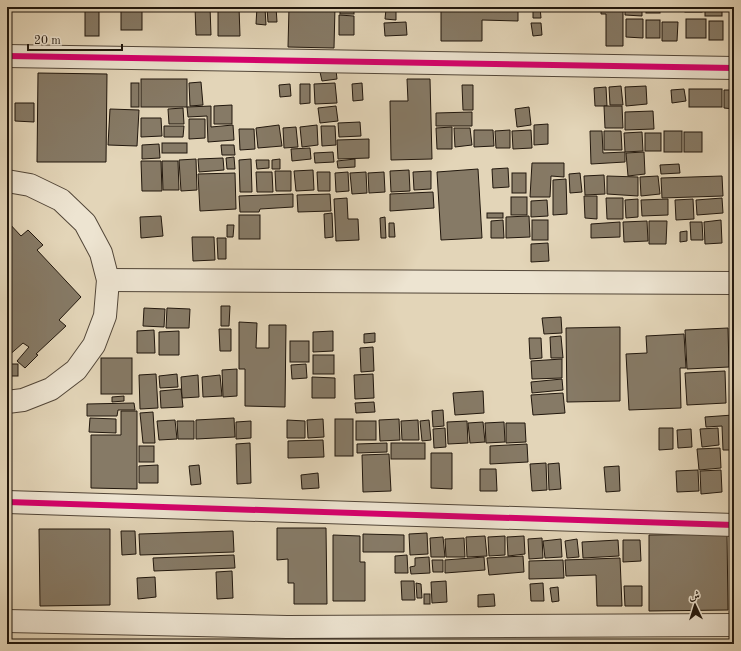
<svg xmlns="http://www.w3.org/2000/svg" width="741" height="651" font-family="'Old Standard TT',Amiri,serif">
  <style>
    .building { fill: #867a66; stroke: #21170d }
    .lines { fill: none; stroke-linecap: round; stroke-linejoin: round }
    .minor-casing { stroke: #524638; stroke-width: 24 }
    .minor { stroke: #ede4d1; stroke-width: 22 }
    .cycleway-casing { stroke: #ede4d1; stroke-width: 8 }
    .cycleway { stroke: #d6006c; stroke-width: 6 }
  </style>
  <rect width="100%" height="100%" fill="#e3d5b8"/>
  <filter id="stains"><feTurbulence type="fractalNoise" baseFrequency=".005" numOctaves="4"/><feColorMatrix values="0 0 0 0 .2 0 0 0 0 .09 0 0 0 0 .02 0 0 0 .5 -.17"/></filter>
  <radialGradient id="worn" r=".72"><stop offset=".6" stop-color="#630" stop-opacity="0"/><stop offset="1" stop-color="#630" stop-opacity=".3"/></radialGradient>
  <g class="building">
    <rect x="85" y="7" width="14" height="29"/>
    <rect x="121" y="7" width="21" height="23"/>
    <polygon points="195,7 210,7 211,35 196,35"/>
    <polygon points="218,7 239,7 240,36 218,36"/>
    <polygon points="257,7 265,8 266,25 256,24"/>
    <polygon points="276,7 277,22 268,22 267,8"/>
    <polygon points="289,7 335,7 334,48 288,47"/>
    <rect x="340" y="7" width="14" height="7"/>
    <polygon points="392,7 410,7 410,9 392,10"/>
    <polygon points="441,7 518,7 518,21 482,20 482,41 441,41"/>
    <polygon points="533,7 540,7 541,18 533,18"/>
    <polygon points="601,7 623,7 623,46 606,46 606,14 601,14"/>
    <polygon points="625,7 642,7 642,16 625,15"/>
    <rect x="646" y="7" width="14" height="6"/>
    <rect x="685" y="7" width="17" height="5"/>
    <rect x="705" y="7" width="17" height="9"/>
    <polygon points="386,9 396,10 396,20 385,19"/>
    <polygon points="339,15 354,16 354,35 339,35"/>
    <polygon points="626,19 643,19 643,38 626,37"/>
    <rect x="686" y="19" width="20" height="19"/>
    <rect x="646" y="20" width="14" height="18"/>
    <rect x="709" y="21" width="14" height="19"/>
    <polygon points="406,22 407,35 385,36 384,23"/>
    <polygon points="662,22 678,22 677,41 662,41"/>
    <polygon points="531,23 541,23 542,35 533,36"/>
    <polygon points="336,70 337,79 322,81 320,72"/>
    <polygon points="38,73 107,74 106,162 37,162"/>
    <rect x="141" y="79" width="46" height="28"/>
    <polygon points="407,79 430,79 432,159 391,160 390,101 408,101"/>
    <polygon points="201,82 203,105 190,106 189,83"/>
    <rect x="131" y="83" width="8" height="24"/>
    <polygon points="335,83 337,103 315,104 314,84"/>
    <polygon points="362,83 363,100 353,101 352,84"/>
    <polygon points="290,84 291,96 280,97 279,85"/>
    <polygon points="300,84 310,84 310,103 300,104"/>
    <polygon points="462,85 473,85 473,110 463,110"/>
    <polygon points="621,86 623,105 610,105 609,87"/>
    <polygon points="646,86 647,104 626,106 625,87"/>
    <polygon points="606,87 607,106 595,106 594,88"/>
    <polygon points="684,89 686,101 672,103 671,90"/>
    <rect x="689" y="89" width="33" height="18"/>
    <polygon points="724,90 734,90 734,109 724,108"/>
    <polygon points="15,103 34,103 34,122 15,121"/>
    <polygon points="232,105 232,124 214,124 214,106"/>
    <polygon points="211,106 211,127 233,125 234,140 208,142 207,116 188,117 187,107"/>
    <polygon points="336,106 338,121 320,123 318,108"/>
    <polygon points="604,106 622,106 623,128 605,128"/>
    <polygon points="529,107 531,125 517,127 515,109"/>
    <polygon points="183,108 184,124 169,124 168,109"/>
    <polygon points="110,109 139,110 137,146 108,145"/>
    <polygon points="653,111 654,129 625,130 625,112"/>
    <polygon points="472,112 472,126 436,126 436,113"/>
    <polygon points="141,118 161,118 162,136 141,137"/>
    <polygon points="189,119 205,119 205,138 189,139"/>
    <polygon points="360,122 361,136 339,137 338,123"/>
    <polygon points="548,124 548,144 534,145 534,125"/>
    <polygon points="279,125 282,146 258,148 256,128"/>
    <polygon points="317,125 318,145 302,147 300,127"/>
    <polygon points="164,126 184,126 183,137 164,137"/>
    <polygon points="321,126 335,126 336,145 322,146"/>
    <polygon points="296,127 298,147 284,148 283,128"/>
    <polygon points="452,127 452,149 437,149 436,128"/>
    <polygon points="454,128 470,128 472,145 455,147"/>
    <polygon points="239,129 254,129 255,149 240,150"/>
    <polygon points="474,130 493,130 494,146 474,147"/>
    <polygon points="510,130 510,148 496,148 495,131"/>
    <polygon points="531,130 532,148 513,149 512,131"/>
    <polygon points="590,131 602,131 603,153 625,152 625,162 591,164"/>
    <polygon points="604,131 621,131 622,150 604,150"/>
    <rect x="664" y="131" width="18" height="21"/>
    <polygon points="642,132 643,151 625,152 624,133"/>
    <rect x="684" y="132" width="18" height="20"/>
    <rect x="645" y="133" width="16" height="18"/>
    <polygon points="369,139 369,158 338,159 337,140"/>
    <rect x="162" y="143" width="25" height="10"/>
    <polygon points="159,144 160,158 142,159 142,145"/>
    <polygon points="221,145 234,145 235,155 222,155"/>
    <polygon points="310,148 311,159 292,161 291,149"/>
    <polygon points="333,152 334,162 315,163 314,153"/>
    <polygon points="644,152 645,174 628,176 626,153"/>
    <polygon points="234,157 235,169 227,169 226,158"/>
    <polygon points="223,158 224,170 199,172 198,159"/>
    <polygon points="196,159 197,190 181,191 179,160"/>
    <polygon points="251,159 252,192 240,192 239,160"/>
    <polygon points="280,159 280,169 272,169 272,160"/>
    <polygon points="355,159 355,167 338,168 337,161"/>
    <polygon points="256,160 269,160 269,168 257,169"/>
    <polygon points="141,161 161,161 162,191 142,191"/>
    <polygon points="162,161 178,161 179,190 163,190"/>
    <polygon points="532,163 564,163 564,177 551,176 550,197 530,197"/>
    <polygon points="679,164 680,173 661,174 660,165"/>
    <polygon points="508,168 509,187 493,188 492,169"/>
    <polygon points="478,169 482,238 441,240 437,172"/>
    <polygon points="313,170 314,190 296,191 294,171"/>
    <polygon points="409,170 410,191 391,192 390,171"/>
    <polygon points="275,171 291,171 291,191 276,191"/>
    <polygon points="431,171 431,189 414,190 413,172"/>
    <polygon points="256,172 272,172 273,192 257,192"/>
    <polygon points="317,172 330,172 330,191 318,191"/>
    <polygon points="348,172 349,191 336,192 335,173"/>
    <polygon points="366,172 367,193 352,194 350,173"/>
    <polygon points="384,172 385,192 369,193 368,173"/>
    <polygon points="235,173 236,209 200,211 198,174"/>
    <rect x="512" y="173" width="14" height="20"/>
    <polygon points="580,173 582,192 570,193 569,174"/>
    <polygon points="604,175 605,194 585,195 584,176"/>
    <polygon points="607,176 638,177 638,196 607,194"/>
    <polygon points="658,176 660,194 641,196 640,177"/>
    <polygon points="722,176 723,196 662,198 661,178"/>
    <polygon points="566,179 567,214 553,215 553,180"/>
    <polygon points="433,192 434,208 390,211 390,194"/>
    <polygon points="293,194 293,207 260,209 259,212 240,212 239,196"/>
    <polygon points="330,194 331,211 298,212 297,195"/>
    <polygon points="584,196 597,196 597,219 585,218"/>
    <rect x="511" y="197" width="16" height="18"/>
    <polygon points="347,198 348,219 358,219 359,240 336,241 334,199"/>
    <polygon points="606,198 623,198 623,219 607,219"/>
    <polygon points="722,198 723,213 697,215 696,200"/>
    <polygon points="638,199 638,217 626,218 625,200"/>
    <polygon points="668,199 668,215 642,216 641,200"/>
    <polygon points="693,199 694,219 676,220 675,200"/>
    <polygon points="547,200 548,216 531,217 531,201"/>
    <polygon points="332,213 333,237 325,238 324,214"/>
    <rect x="487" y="213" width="16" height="5"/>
    <rect x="239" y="215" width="21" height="24"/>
    <polygon points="161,216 163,236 141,238 140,217"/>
    <polygon points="529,216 530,237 506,238 506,217"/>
    <polygon points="385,217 386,238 381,238 380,218"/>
    <polygon points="503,220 504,238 491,238 491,221"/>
    <rect x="532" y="220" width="16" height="20"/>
    <polygon points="721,220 722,243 705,244 704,222"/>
    <polygon points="7,221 21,236 28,230 43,245 37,250 81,297 59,320 66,326 36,354 38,355 25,368 17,361 29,347 23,343 7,357"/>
    <polygon points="647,221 648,241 624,242 623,222"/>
    <polygon points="649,221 667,221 666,244 649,244"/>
    <polygon points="620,222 620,237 591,238 591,224"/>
    <polygon points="690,222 702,222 703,240 691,240"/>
    <polygon points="389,223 394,223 395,237 389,237"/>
    <polygon points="227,225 234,225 233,237 227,237"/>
    <polygon points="687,231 687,241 680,242 680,232"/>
    <polygon points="192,237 214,237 215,260 193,261"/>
    <polygon points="217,238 226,238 226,259 218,259"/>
    <polygon points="548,243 549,261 531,262 531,244"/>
    <polygon points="221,306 230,306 229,326 221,326"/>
    <polygon points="144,308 165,309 164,327 143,326"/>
    <polygon points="167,308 190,309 189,328 166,328"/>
    <polygon points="561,317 562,333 544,334 542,318"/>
    <polygon points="239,322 257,323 256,348 269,348 269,325 286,325 285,407 245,406 245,369 239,369"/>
    <polygon points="620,327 620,401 567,402 566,328"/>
    <polygon points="728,328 729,367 687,369 685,330"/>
    <polygon points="219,329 231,329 231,351 220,351"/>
    <polygon points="154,330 155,353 137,353 137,331"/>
    <polygon points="179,331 179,355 159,355 159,332"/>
    <polygon points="333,331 333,351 313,352 313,332"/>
    <polygon points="375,333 375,342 364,343 364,334"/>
    <polygon points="684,334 686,368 680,368 681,408 629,410 626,354 647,353 646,336"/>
    <polygon points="561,336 563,358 551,358 550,337"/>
    <polygon points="529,338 541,338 542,358 530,359"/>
    <rect x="290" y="341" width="19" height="21"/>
    <polygon points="373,347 374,371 361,372 360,348"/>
    <rect x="313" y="355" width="21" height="19"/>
    <rect x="101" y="358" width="31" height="36"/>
    <polygon points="562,359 562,378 532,379 531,361"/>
    <rect x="7" y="364" width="11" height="12"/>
    <polygon points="306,364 307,378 292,379 291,365"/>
    <polygon points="237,369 237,396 223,397 222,370"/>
    <polygon points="725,371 726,403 687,405 685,373"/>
    <polygon points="156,374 158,408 140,409 139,375"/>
    <polygon points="177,374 178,387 160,388 159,376"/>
    <polygon points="373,374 374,398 355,399 354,375"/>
    <polygon points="198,375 199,397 182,398 181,377"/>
    <polygon points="220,375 222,396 203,397 202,377"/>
    <polygon points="312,377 335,378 335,398 312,398"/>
    <polygon points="562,379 563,390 532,393 531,382"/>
    <polygon points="181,389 183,407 161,408 160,391"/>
    <polygon points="483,391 484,413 455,415 453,393"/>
    <polygon points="563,393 565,413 533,415 531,395"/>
    <polygon points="124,396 124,401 112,402 112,397"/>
    <polygon points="374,402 375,412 356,413 355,403"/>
    <polygon points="134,403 135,410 118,410 117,416 87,416 87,404"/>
    <polygon points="443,410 444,426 433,427 432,411"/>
    <polygon points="121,411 137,411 137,489 91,488 91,435 121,435"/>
    <polygon points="153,412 155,443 143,443 140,413"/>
    <polygon points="733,415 734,450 723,450 722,426 706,427 705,417"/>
    <polygon points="90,418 116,419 116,433 89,432"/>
    <polygon points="234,418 235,437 196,439 196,420"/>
    <polygon points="323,419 324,437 308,438 307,420"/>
    <rect x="335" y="419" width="18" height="37"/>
    <polygon points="399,419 400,440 380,441 379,420"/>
    <polygon points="175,420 177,439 159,440 157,421"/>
    <polygon points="287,420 305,421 305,438 287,438"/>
    <polygon points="418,420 419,440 402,440 401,421"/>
    <polygon points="429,420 431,440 422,441 420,421"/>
    <polygon points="177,421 194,421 194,439 178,439"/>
    <polygon points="251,421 251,438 236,439 236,422"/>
    <rect x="356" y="421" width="20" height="19"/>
    <polygon points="467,421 468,443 448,444 447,422"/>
    <polygon points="483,422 485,442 470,443 468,423"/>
    <polygon points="504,422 505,442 486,443 485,423"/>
    <polygon points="506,423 525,423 526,442 506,443"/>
    <polygon points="445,428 446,447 434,448 433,429"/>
    <polygon points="659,428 673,428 673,449 659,450"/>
    <polygon points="718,428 719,445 702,447 700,429"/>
    <polygon points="691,429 692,447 678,448 677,430"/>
    <polygon points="323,440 324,457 288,458 288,441"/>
    <polygon points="250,443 251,483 237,484 236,444"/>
    <polygon points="387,443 387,452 357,453 357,444"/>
    <rect x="391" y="443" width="34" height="16"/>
    <polygon points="527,444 528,462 490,464 490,446"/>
    <rect x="139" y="446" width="15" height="16"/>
    <polygon points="720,448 721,468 699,470 697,449"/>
    <polygon points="431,453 452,453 452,489 431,488"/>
    <polygon points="389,454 391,491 363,492 362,455"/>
    <polygon points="546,463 547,490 532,491 530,464"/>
    <polygon points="559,463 561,489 549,490 548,464"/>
    <polygon points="158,465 158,483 139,483 139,466"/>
    <polygon points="199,465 201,484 191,485 189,466"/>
    <polygon points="619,466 620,491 606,492 604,467"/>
    <polygon points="480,469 496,469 497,491 480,491"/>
    <polygon points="698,470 699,491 677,492 676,471"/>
    <polygon points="721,470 722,492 701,494 700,471"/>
    <polygon points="318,473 319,488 302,489 301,475"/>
    <polygon points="277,528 326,528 327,604 294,604 294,583 288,583 288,559 277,560"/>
    <polygon points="39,529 110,529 110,605 40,606"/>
    <polygon points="121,531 135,531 136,554 122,555"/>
    <polygon points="233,531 234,552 140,555 139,534"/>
    <polygon points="427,533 428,554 410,555 409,534"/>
    <polygon points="363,534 404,535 404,552 363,552"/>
    <polygon points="727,534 728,610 649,611 649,535"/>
    <polygon points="333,535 360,536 360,562 365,562 365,601 333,601"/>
    <polygon points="485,536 487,556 467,557 466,537"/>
    <polygon points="505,536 505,555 489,556 488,537"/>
    <polygon points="524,536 525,554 508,556 507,537"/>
    <polygon points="443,537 445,557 431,557 430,538"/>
    <polygon points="464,538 465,557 446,557 445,539"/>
    <polygon points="542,538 543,558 529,559 528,539"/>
    <polygon points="561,539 562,557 545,558 543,541"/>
    <polygon points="577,539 579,557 567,558 565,541"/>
    <polygon points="618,540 619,556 583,558 582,542"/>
    <polygon points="623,540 640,540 641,561 623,562"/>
    <polygon points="234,555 235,568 154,571 153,558"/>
    <polygon points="407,555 408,573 395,573 395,556"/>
    <polygon points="523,556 524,572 489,575 487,558"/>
    <polygon points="429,557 430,573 411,574 410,567 415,566 415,558"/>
    <polygon points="484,557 485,570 445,573 445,560"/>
    <polygon points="620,558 622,606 597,606 596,575 566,576 565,560"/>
    <polygon points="432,560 443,560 443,572 433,572"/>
    <polygon points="563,560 564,578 529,579 529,561"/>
    <polygon points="232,571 233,598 217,599 216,572"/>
    <polygon points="155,577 156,597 138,599 137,578"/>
    <polygon points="401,581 414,581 415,600 402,600"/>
    <polygon points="446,581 447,602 432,603 431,582"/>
    <polygon points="416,583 421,584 422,598 417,598"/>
    <polygon points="543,583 544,601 531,601 530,584"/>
    <polygon points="624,586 642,586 642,606 625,606"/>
    <polygon points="558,587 559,601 552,602 550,588"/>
    <rect x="424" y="594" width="6" height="10"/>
    <polygon points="494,594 495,606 478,607 478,595"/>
    <polygon points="615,643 615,644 572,644"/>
  </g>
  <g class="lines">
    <g class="minor-casing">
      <g id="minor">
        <polyline points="7,56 734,68"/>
        <polyline points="7,181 30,185 61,200 85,223 101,253 108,280 105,316 94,345 76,370 51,389 23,400 7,402"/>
        <polyline points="108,280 734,283"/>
        <polyline points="7,502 734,525"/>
        <polyline points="7,621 287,627 734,625"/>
      </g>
    </g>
    <use href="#minor" class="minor"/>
    <g class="cycleway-casing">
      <g id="cycleway">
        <polyline points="7,56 734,68"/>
        <polyline points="7,502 734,525"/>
      </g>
    </g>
    <use href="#cycleway" class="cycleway"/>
  </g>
  <rect width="741" height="651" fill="none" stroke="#e3d5b8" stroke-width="24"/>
  <rect x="8" y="8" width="725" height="635" fill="none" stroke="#21170d" stroke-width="2"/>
  <rect x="12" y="12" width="717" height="627" fill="none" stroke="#21170d"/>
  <g transform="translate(695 605) rotate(356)" stroke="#ede4d1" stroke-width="3" paint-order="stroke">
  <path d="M0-3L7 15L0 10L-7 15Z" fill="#21170d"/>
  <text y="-6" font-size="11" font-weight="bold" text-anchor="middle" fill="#21170d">ش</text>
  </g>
  <path d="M28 44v6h94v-6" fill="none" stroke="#21170d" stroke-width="2"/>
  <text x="34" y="44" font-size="12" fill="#21170d" stroke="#ede4d1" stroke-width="3" paint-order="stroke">20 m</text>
  <rect width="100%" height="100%" filter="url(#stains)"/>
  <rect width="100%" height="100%" fill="url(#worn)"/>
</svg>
